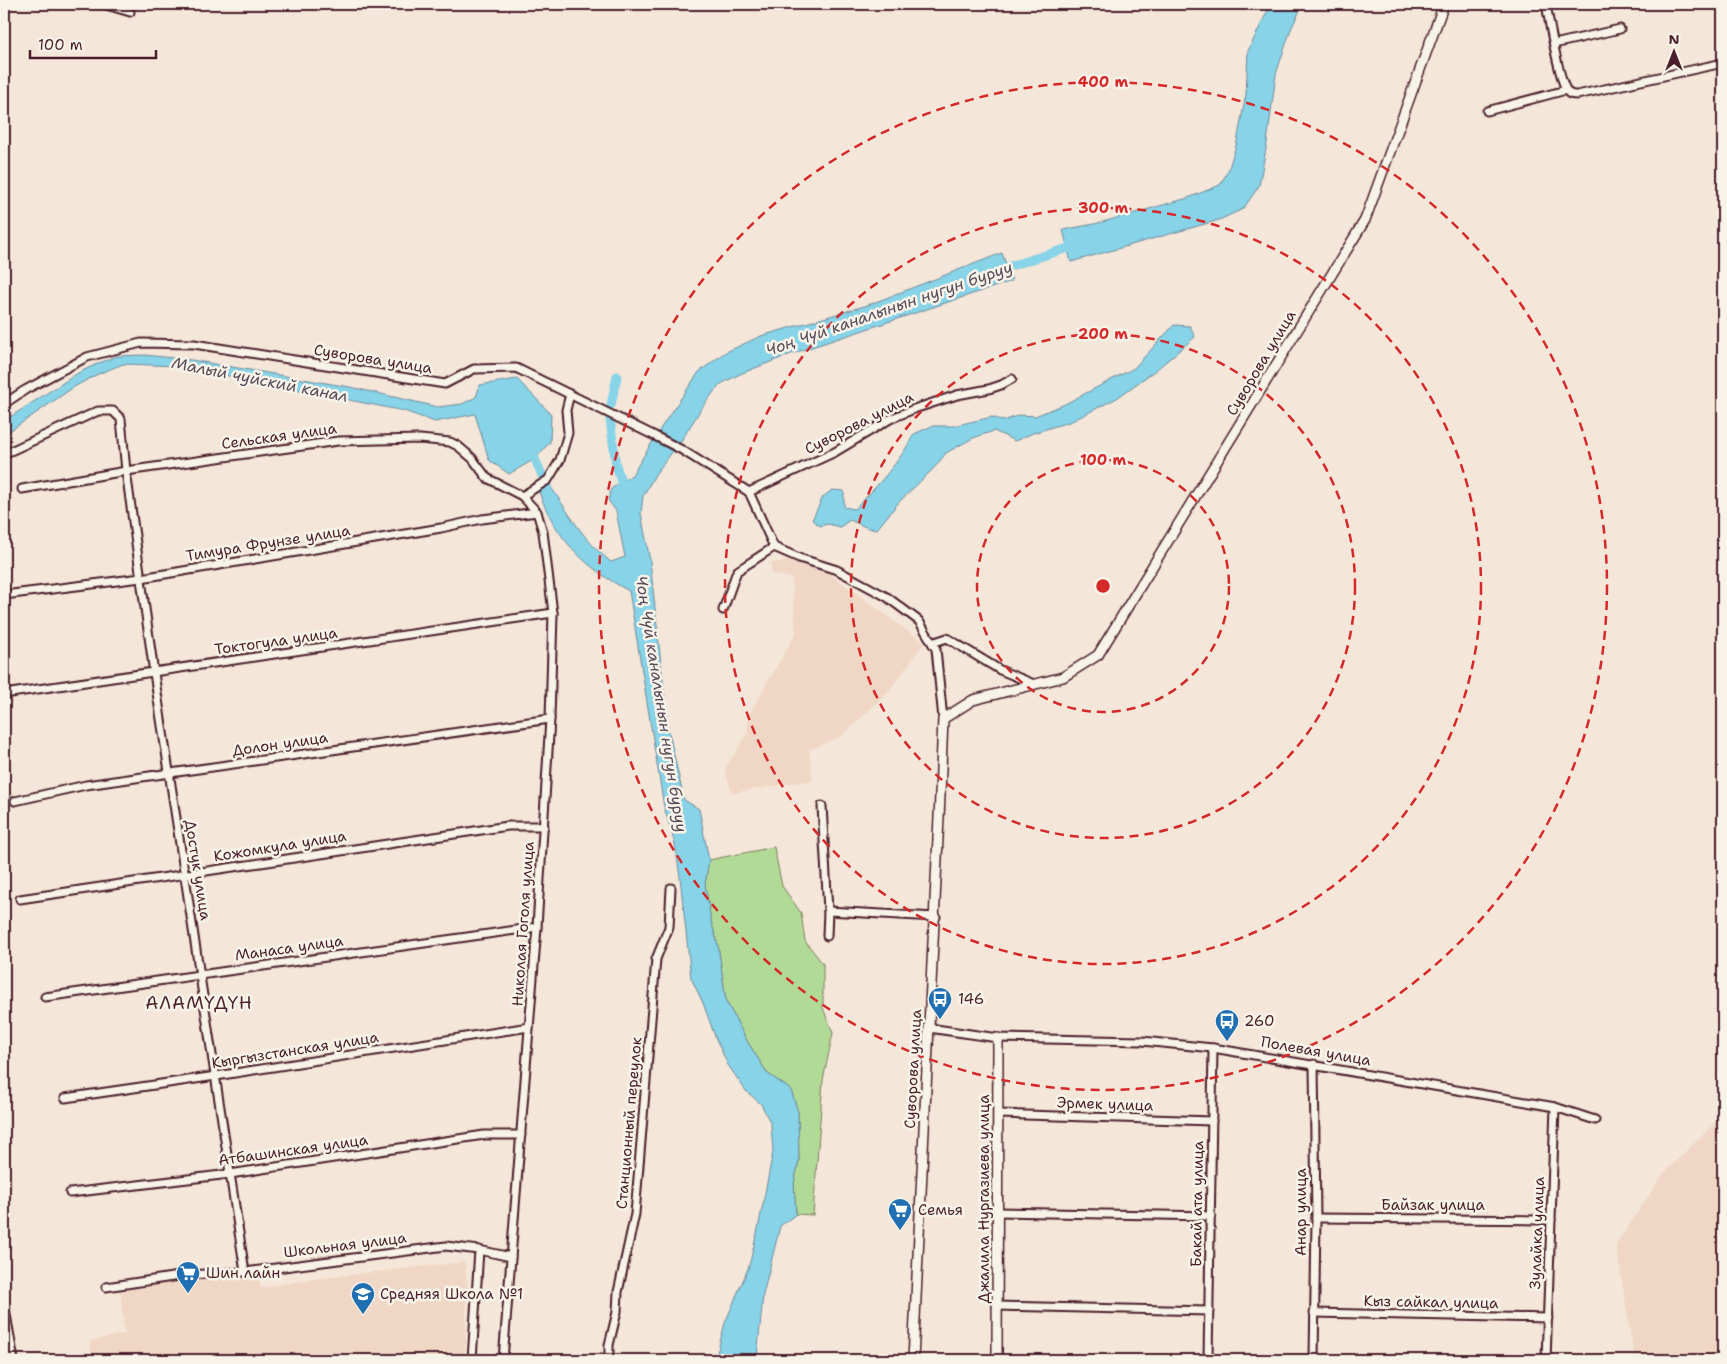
<svg xmlns="http://www.w3.org/2000/svg" width="1727" height="1364" font-family="'Shantell Sans',sans-serif">
  <style>
    .built { fill: #f0d6c5 }
    .green { fill: #b2da97; stroke: #7e7c61 }
    .water { fill: #87d3e7; stroke: #6f8b9c }
    .lines { fill: none; stroke-linecap: round; stroke-linejoin: round }
    .canal { stroke: #87d3e7; stroke-width: 9 }
    .minor-casing { stroke: #4a1f2b; stroke-width: 11 }
    .tertiary-casing { stroke: #4a1f2b; stroke-width: 12 }
    .minor { stroke: #f7f3e8; stroke-width: 7 }
    .tertiary { stroke: #f7f3e8; stroke-width: 9 }
    .ring { fill: none; stroke: #d62828; stroke-width: 2.5; stroke-dasharray: 9 6 }
    .labels { text-anchor: middle; stroke-width: 5; stroke-linejoin: round; paint-order: stroke }
    .street-label { font-size: 15px; fill: #4a1f2b; stroke: #f7f3e8 }
    .poi-label { font-size: 15px; fill: #4a1f2b; stroke: #f7f3e8; text-anchor: start }
    .water-label { font-size: 16px; font-style: italic; fill: #594c5a; stroke: #f7f3e8 }
    .quarter-label { font-size: 18px; letter-spacing: 1px; fill: #4a1f2b; stroke: #f7f3e8 }
    .centre { fill: #d62828; stroke: #f7f3e8; stroke-width: 2.5 }
    .ring-label { font-size: 15px; text-anchor: middle; font-weight: bold; fill: #d62828; stroke: #f7f3e8; stroke-width: 5; stroke-linejoin: round; paint-order: stroke }
  </style>
  <rect width="100%" height="100%" fill="#f4e6d8"/>
  <filter id="ink" filterUnits="userSpaceOnUse"><feTurbulence type="fractalNoise" baseFrequency=".02" numOctaves="2"/><feDisplacementMap in="SourceGraphic" scale="10" xChannelSelector="R" yChannelSelector="G"/><feConvolveMatrix kernelMatrix="1 2 1 2 8 2 1 2 1" color-interpolation-filters="sRGB"/></filter>
  <g filter="url(#ink)">
    <g class="built">
      <polygon points="790,561 830,574 924,643 888,692 842,736 809,750 812,780 732,793 725,769 747,734 750,713 796,633 792,578 771,574 771,563"/>
      <polygon points="1723,1115 1723,1360 1635,1360 1616,1245 1664,1173"/>
      <polygon points="464,1262 467,1284 465,1360 92,1360 90,1341 125,1334 120,1291 186,1280 259,1276 261,1288 312,1279"/>
    </g>
    <polygon class="green" points="774,847 782,886 801,913 805,941 823,964 823,1008 833,1033 823,1080 813,1215 796,1214 794,1183 799,1161 798,1112 791,1090 767,1073 747,1041 726,1001 718,945 711,921 705,884 709,860"/>
    <g class="water">
      <polygon points="1271,4 1303,4 1291,29 1276,74 1267,143 1259,186 1243,209 1219,220 1071,262 1063,230 1099,223 1188,198 1220,185 1228,171 1237,142 1246,94 1248,51"/>
      <path d="M1002,253L1012,281L791,354L740,374L719,385L701,409L681,441L656,473L643,496L641,513L650,561L668,728L684,800L699,809L709,860L705,884L711,921L718,945L726,1001L747,1041L767,1073L791,1090L798,1112L799,1161L794,1183L796,1214L780,1226L763,1295L757,1358L754,1360H717V1353L725,1323L749,1266L758,1229L773,1152L771,1124L761,1104L746,1091L728,1065L716,1039L703,1003L691,978L680,877L675,844L664,807L658,770L629,591C585,568 554,537 538,489L548,483C568,511 583,541 611,562L625,557L616,511L608,500L611,489L632,475L664,423L699,372L724,353L761,336L868,305Z"/>
      <path d="M1174,325L1190,326L1195,337L1157,369L1117,398L1072,421L1033,433L1015,441L994,431L973,438L946,453L935,467L899,502L877,529L868,528L850,520L840,527L828,524L820,526L812,520L823,497L832,490L844,491V507L855,509C876,487 900,462 914,434L932,426H953L992,417L1004,421L1019,415L1035,416L1065,404L1134,368Z"/>
      <polygon points="145,355 191,360 350,387 438,407 462,404 476,397 480,385 517,379 551,414 550,442 535,459 509,474 489,460 475,414 435,422 404,411 179,366 123,364 98,374 74,387 4,435 4,421 78,373 99,363 117,356"/>
    </g>
    <g class="lines">
      <g class="canal">
        <polyline points="997,270 1078,245"/>
        <polyline points="611,405 617,376"/>
        <polyline points="610,419 616,465 621,482 629,488"/>
        <polyline points="535,459 548,489"/>
      </g>
      <g class="minor-casing">
        <g id="minor">
          <polyline points="103,4 130,12"/>
          <path d="M1546,4C1549,20 1559,81 1567,91C1569,95 1573,95 1577,95L1723,63"/>
          <polyline points="1554,44 1620,29"/>
          <polyline points="1487,111 1566,90"/>
          <polyline points="4,404 25,390 87,357 141,343 194,344 445,384 474,369 516,368 655,436 682,450 749,492 774,547 799,558 837,570 887,597 919,621 933,644"/>
          <polyline points="4,454 98,411 113,411 121,419 126,471 154,673 245,1272"/>
          <polyline points="22,489 126,471 338,441 420,439 450,442 458,446 472,458 487,478 522,496 537,512 543,532 553,613 550,719 537,927 503,1360"/>
          <polyline points="749,492 835,452 890,419 914,409 957,395 989,389 1001,385 1012,379"/>
          <polyline points="522,496 548,480 560,460 568,433 566,410 570,394"/>
          <polyline points="4,595 141,578 441,528 482,519 537,512"/>
          <polyline points="723,610 737,571 774,547"/>
          <polyline points="4,694 553,613"/>
          <polyline points="943,719 936,649 932,643 947,638 1000,670 1034,684"/>
          <polyline points="15,801 86,785 550,719"/>
          <polyline points="822,806 828,911 827,936"/>
          <polyline points="20,899 508,826 544,826"/>
          <polyline points="828,911 936,917"/>
          <polyline points="45,997 537,927"/>
          <polyline points="929,1028 998,1038 1142,1041 1213,1048 1555,1107 1595,1120"/>
          <polyline points="65,1098 216,1076 529,1027"/>
          <polyline points="998,1114 1212,1121"/>
          <polyline points="70,1193 230,1174 484,1135 521,1135"/>
          <polyline points="997,1212 1211,1216"/>
          <polyline points="1316,1218 1551,1220"/>
          <polyline points="479,1250 511,1257"/>
          <polyline points="106,1287 186,1275 245,1272 446,1246 479,1250 472,1360"/>
          <polyline points="4,1303 14,1360"/>
          <polyline points="997,1306 1209,1311"/>
          <polyline points="1314,1313 1548,1318"/>
          <polyline points="609,1360 609,1345 617,1312 618,1292 635,1214 656,959 669,927 671,888"/>
          <polyline points="1208,1360 1213,1048"/>
          <polyline points="1314,1360 1316,1218 1314,1064"/>
          <polyline points="1546,1360 1555,1107"/>
        </g>
      </g>
      <g class="tertiary-casing">
        <g id="tertiary">
          <path d="M913,1360C923,1147 935,933 943,719L973,700L1063,677L1098,655L1365,220L1444,4"/>
          <polyline points="997,1360 998,1038"/>
        </g>
      </g>
      <use href="#minor" class="minor"/>
      <use href="#tertiary" class="tertiary"/>
    </g>
  </g>
  <g class="ring">
    <circle cx="1103" cy="586" r="126"/>
    <circle cx="1103" cy="586" r="252"/>
    <circle cx="1103" cy="586" r="378"/>
    <circle cx="1103" cy="586" r="504"/>
  </g>
  <defs>
    <g id="bus-pin" transform="scale(1.25)"><path d="M0 17L-7.5 6A9.5 9.5 0 1 1 7.5 6Z" fill="#1f6fb2" stroke="#f7f3e8"/><path d="M-5-6H5V4H4V6H2V4H-2V6H-4V4H-5ZM-3.5-4V0h7V-4ZM-3.5 1.2v1.5H-2V1.2ZM2 1.2v1.5H3.5V1.2Z" fill="#fff"/></g>
    <g id="supermarket-pin" transform="scale(1.25)"><path d="M0 17L-7.5 6A9.5 9.5 0 1 1 7.5 6Z" fill="#1f6fb2" stroke="#f7f3e8"/><path d="M-6-5.5h2.5l.6 2H6L4.5 2H-2.5L-4.4-4H-6ZM-1.5 3.2a1.3 1.3 0 1 0 .1 0ZM3 3.2a1.3 1.3 0 1 0 .1 0Z" fill="#fff"/></g>
    <g id="school-pin" transform="scale(1.25)"><path d="M0 17L-7.5 6A9.5 9.5 0 1 1 7.5 6Z" fill="#1f6fb2" stroke="#f7f3e8"/><path d="M0-5L7-2L0 1L-7-2ZM-4 1L0 2.5L4 1V4Q0 6-4 4Z" fill="#fff"/></g>
  </defs>
  <g fill-rule="evenodd">
    <use href="#bus-pin" x="940" y="999"/>
    <use href="#bus-pin" x="1227" y="1021"/>
    <use href="#supermarket-pin" x="900" y="1210"/>
    <use href="#supermarket-pin" x="188" y="1273"/>
    <use href="#school-pin" x="363" y="1294"/>
  </g>
  <g class="labels">
    <g class="street-label">
      <text transform="translate(373 359) rotate(9)" y="5">Суворова улица</text>
      <text transform="translate(1261 363) rotate(-59)" y="5">Суворова улица</text>
      <text transform="translate(859 423) rotate(-27)" y="5">Суворова улица</text>
      <text transform="translate(279 436) rotate(-8)" y="5">Сельская улица</text>
      <text transform="translate(268 543) rotate(-9)" y="5">Тимура Фрунзе улица</text>
      <text transform="translate(276 641) rotate(-8)" y="5">Токтогула улица</text>
      <text transform="translate(280 744) rotate(-8)" y="5">Долон улица</text>
      <text transform="translate(280 846) rotate(-9)" y="5">Кожомкула улица</text>
      <text transform="translate(198 870) rotate(81)" y="5">Достук улица</text>
      <text transform="translate(523 924) rotate(-86)" y="5">Николая Гоголя улица</text>
      <text transform="translate(289 948) rotate(-8)" y="5">Манаса улица</text>
      <text transform="translate(295 1050) rotate(-9)" y="5">Кыргызстанская улица</text>
      <text transform="translate(1316 1051) rotate(10)" y="5">Полевая улица</text>
      <text transform="translate(913 1069) rotate(-87)" y="5">Суворова улица</text>
      <text transform="translate(1105 1104) rotate(2)" y="5">Эрмек улица</text>
      <text transform="translate(629 1123) rotate(-85)" y="5">Станционный переулок</text>
      <text transform="translate(293 1150) rotate(-8)" y="5">Атбашинская улица</text>
      <text transform="translate(984 1199) rotate(-90)" y="5">Джалила Нургазиева улица</text>
      <text transform="translate(1197 1204) rotate(-89)" y="5">Бакай ата улица</text>
      <text x="1433" y="1210">Байзак улица</text>
      <text transform="translate(1301 1212) rotate(-90)" y="5">Анар улица</text>
      <text transform="translate(1537 1233) rotate(-88)" y="5">Зулайка улица</text>
      <text transform="translate(345 1245) rotate(-7)" y="5">Школьная улица</text>
      <text transform="translate(1431 1302) rotate(1)" y="5">Кыз сайкал улица</text>
    </g>
    <g class="poi-label">
      <text x="958" y="1004">146</text>
      <text x="1244" y="1026">260</text>
      <text x="918" y="1215">Семья</text>
      <text x="206" y="1278">Шин лайн</text>
      <text x="380" y="1299">Средняя Школа №1</text>
    </g>
    <g class="water-label">
      <text transform="translate(889 308) rotate(-19)" y="6">Чоң Чүй каналынын нугун буруу</text>
      <text transform="translate(260 379) rotate(11)" y="6">Малый чуйский канал</text>
      <text transform="translate(662 704) rotate(81)" y="6">Чоң Чүй каналынын нугун буруу</text>
    </g>
    <g class="quarter-label">
      <text x="199" y="1009">АЛАМҮДҮН</text>
    </g>
  </g>
  <circle cx="1103" cy="586" r="8" class="centre"/>
  <g class="ring-label">
    <text x="1103" y="87">400 m</text>
    <text x="1103" y="213">300 m</text>
    <text x="1103" y="339">200 m</text>
    <text x="1103" y="465">100 m</text>
  </g>
  <rect width="1727" height="1364" fill="none" stroke="#f7f3e8" stroke-width="20"/>
  <rect x="10" y="10" width="1707" height="1344" fill="none" stroke="#4a1f2b" stroke-width="2" filter="url(#ink)"/>
  <g transform="translate(1674 52)" stroke="#f7f3e8" stroke-width="4" paint-order="stroke">
  <path d="M0-4L9 19L0 12L-9 19Z" fill="#4a1f2b"/>
  <text y="-8" font-size="14" font-weight="bold" text-anchor="middle" fill="#4a1f2b">N</text>
  </g>
  <path d="M30 50v8h126v-8" fill="none" stroke="#4a1f2b" stroke-width="2.5"/>
  <text x="38" y="50" font-size="15" fill="#4a1f2b" stroke="#f7f3e8" stroke-width="4" paint-order="stroke">100 m</text>
</svg>
